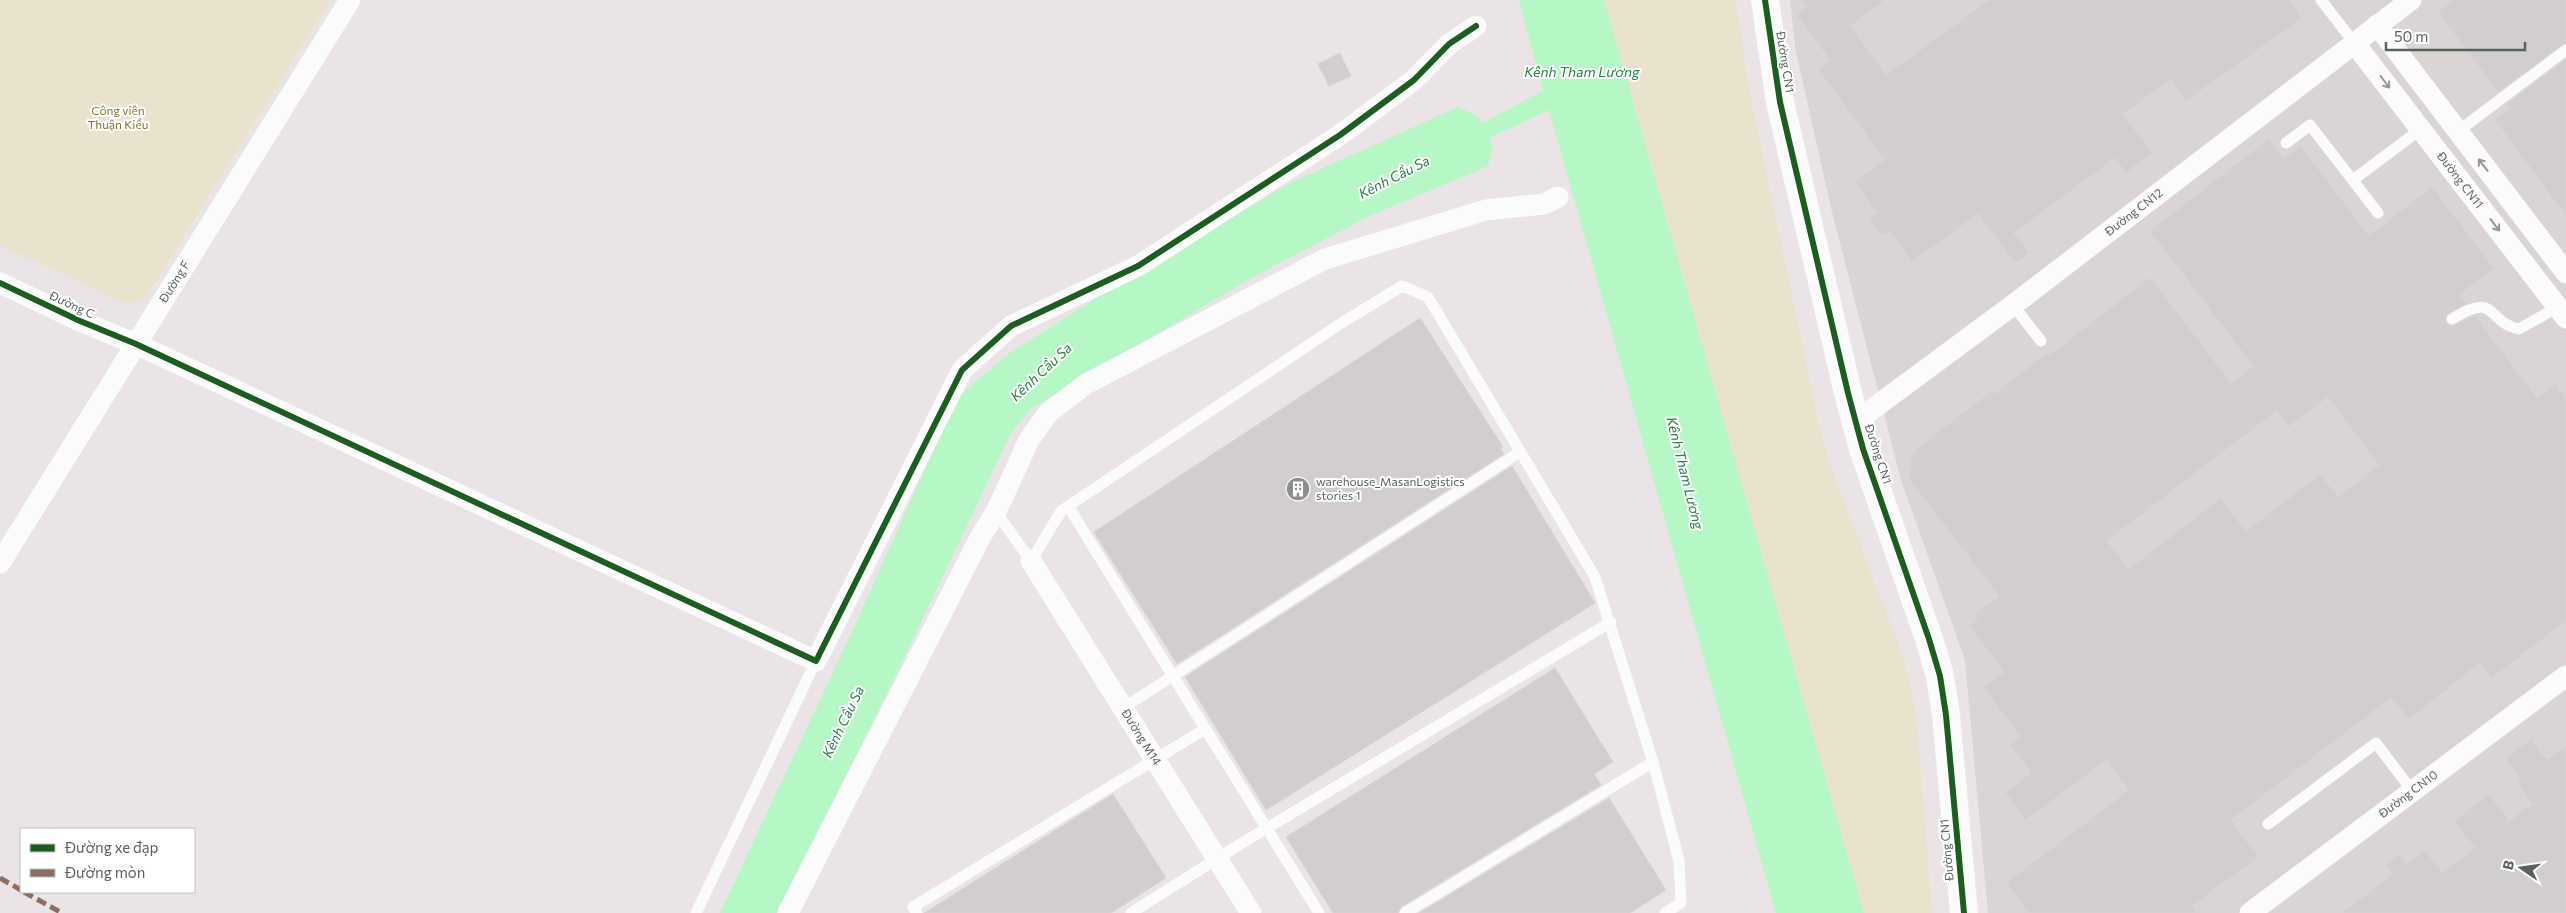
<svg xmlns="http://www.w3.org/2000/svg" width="2566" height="913" font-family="Commissioner,sans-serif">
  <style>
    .industrial { fill: #dad4d5 }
    .green { fill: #e9e2cd }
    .water { fill: #b5f7c5 }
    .building { fill: #d2cecf; stroke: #dad3d6; fill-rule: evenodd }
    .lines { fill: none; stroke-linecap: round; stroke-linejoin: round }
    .service { stroke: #fcfbfb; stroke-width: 11 }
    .minor { stroke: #fcfbfb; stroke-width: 21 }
    .tertiary { stroke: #fcfbfb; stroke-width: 28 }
    .quiet { stroke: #8d6e63; stroke-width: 5; stroke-dasharray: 10 5; stroke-linecap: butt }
    .cycleway-casing { stroke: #fff; stroke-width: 9 }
    .cycleway { stroke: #1b5e20; stroke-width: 6 }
    .oneway { stroke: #929894 }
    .labels { text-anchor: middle; stroke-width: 4; stroke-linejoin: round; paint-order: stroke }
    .street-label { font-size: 12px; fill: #59635c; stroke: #fff }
    .park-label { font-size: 12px; fill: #81752b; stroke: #fff }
    .poi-label { font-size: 12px; fill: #59635c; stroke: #fff; text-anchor: start }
    .water-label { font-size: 14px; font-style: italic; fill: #278245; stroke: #fff }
  </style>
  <rect width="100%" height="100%" fill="#eae4e6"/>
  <polygon class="industrial" points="1790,0 2566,0 2566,913 1988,913 1965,660 1901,480 1831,208 1796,52"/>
  <g class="green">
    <polygon points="0,0 330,0 145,299 127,304 0,245"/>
    <polygon points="1604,0 1736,0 1748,85 1819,425 1829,463 1904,659 1916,714 1932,913 1864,913"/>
  </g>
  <polygon class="water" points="1519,0 1604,0 1864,913 1776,913 1549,110 1489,138 1493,145 1488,166 1365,218 1244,282 1030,409 1011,433 878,712 776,913 720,913 850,636 957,398 1008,354 1114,287 1290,183 1458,107 1476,115 1482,123 1543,91"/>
  <g class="building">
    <polygon points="1802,0 1885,0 1851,26 1886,75 1989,0 2289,0 2302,18 2186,101 2171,79 2123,114 2152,153 2126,173 2115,158 2014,233 2029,253 2015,263 1978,214 1912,262 1890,231 1882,236 1869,218 1877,213 1855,182 1885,160 1818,69 1830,60 1797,15 1807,7"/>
    <polygon points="2454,0 2566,0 2566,43 2498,92 2438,12"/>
    <polygon points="1340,53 1351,76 1329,86 1318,64"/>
    <polygon points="2566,59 2566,216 2495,120 2511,108 2507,104"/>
    <path d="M2269,139L2283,159L2301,146L2369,236L2432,187L2494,268L2459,295L2466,304L2448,313L2445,319L2448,325L2452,326L2475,316L2537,398L2555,384L2566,399V621L2492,678L2480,663L2409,719L2391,698L2231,820L2258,857L2192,906L2197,913H2029L2006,883L2129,790L2107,760L2026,820L2005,792L2031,773L2010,745L2021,737L1983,687L2004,672L1970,626L1978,619L1974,615L1999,596L1909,479L1911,457L1916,449L1992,391L1994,394L2047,353L2049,356L2150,277L2231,383L2253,366L2150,231ZM2328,397L2379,465L2338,497L2320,474L2246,531L2221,498L2129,569L2107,541L2276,411L2288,427Z"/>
    <polygon points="1420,318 1503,447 1500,448 1504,454 1177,664 1094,532"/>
    <polygon points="1512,466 1595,603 1266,810 1185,677"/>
    <polygon points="1555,668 1613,762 1594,774 1601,785 1401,907 1398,913 1333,913 1286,837"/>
    <polygon points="2531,739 2547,760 2566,746 2566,913 2342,913 2393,874 2386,865 2399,854 2406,864 2425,850 2442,873 2475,848 2454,821 2489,794 2509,821 2532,804 2517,783 2521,780 2505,759"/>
    <polygon points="1113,794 1166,878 1111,913 924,913"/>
    <polygon points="1609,798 1666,890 1630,913 1419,913"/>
  </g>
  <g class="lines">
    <g class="service">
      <polyline points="2321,0 2355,44"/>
      <polyline points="2457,132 2566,50"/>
      <polyline points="2286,143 2310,125 2378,213"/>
      <polyline points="2353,180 2421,129"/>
      <polyline points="2013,305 2041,341"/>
      <path d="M2452,319C2499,291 2484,321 2519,329L2558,307"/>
      <polyline points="1068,506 1319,913"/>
      <polyline points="996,512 1031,561 1061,511 1343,322 1402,286 1428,297 1595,577 1653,762 1679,861 1681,903 1665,913"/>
      <polyline points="1123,708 1520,452"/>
      <polyline points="2268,824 2376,743 2413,792"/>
      <polyline points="696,913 816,661"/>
      <polyline points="917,913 913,907 1205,729"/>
      <polyline points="1131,913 1242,843 1611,622"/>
      <polyline points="1405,913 1653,762"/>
    </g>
    <g class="minor">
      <polyline points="2377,25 2566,273"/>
      <path id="s1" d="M2355,44L2566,318"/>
      <polyline points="0,283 80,321 136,344 816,661 962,370 1011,326 1138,266 1340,135 1414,80 1449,44 1476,26"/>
      <path id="s2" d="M1855,422L2013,305L2411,0"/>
      <path id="s3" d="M1031,561L1251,913"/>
      <path id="s4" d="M0,563L350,0"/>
      <polyline points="788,913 981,536 996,512 1029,440 1048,413 1086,384 1325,259 1486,210 1544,204 1558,197"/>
      <path id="s5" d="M2250,913L2566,676"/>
    </g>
    <polyline class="tertiary" points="1765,0 1780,102 1848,393 1863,449 1929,639 1940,676 1946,715 1964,913"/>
    <g class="quiet">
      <polyline points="0,878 21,890"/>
      <polyline points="24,892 62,913"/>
    </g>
    <g class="cycleway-casing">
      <g id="cycleway">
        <polyline points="1765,0 1780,102 1848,393 1863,449 1929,639 1940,676 1946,715 1964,913"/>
        <polyline points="0,283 80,321 136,344 816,661 962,370 1011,326 1138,266 1340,135 1414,80 1449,44 1476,26"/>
      </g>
    </g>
    <use href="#cycleway" class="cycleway"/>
  </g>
  <defs><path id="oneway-shaft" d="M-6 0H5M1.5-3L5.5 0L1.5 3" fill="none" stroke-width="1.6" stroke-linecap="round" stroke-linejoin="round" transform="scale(1.25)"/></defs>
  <g class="oneway">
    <use href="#oneway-shaft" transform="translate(2385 82) rotate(53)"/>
    <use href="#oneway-shaft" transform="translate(2483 165) rotate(-128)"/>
    <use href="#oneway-shaft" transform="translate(2495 225) rotate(52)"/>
  </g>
  <defs>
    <g id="building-disc" transform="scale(1.25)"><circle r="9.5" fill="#8c908c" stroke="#fff"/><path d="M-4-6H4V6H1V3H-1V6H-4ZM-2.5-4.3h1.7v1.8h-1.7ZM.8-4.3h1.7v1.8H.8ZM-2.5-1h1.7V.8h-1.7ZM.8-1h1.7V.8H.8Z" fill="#fff"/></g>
  </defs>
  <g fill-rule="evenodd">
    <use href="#building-disc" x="1298" y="489"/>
  </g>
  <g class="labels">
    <g class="street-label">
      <text transform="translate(1785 62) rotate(81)" y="4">Đường CN1</text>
      <text dy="4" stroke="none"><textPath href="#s1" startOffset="172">Đường CN11</textPath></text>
      <text dy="4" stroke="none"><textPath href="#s2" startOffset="349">Đường CN12</textPath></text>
      <text dy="4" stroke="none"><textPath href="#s4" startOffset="331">Đường F</textPath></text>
      <text transform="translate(72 305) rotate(25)" y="4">Đường C</text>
      <text transform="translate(1878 454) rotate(72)" y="4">Đường CN1</text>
      <text dy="4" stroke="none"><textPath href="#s3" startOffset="208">Đường M14</textPath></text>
      <text dy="4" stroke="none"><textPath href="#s5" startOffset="198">Đường CN10</textPath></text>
      <text transform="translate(1947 850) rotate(-95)" y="4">Đường CN1</text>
    </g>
    <g class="park-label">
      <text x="118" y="115">Công viên<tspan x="118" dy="14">Thuận Kiều</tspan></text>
    </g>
    <g class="poi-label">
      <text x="1316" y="486">warehouse_MasanLogistics<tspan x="1316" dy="14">stories 1</tspan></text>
    </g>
    <g class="water-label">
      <text x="1582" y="77">Kênh Tham Lương</text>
      <text transform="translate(1394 177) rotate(-27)" y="5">Kênh Cầu Sa</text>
      <text transform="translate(1041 372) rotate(-43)" y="5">Kênh Cầu Sa</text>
      <text transform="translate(1685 473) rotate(76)" y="5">Kênh Tham Lương</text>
      <text transform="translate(843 722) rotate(-64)" y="5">Kênh Cầu Sa</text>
    </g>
  </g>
  <rect x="20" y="828" width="175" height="65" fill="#ffffff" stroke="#bdc1be"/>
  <rect x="30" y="844" width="25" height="8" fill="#1b5e20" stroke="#bdc1be"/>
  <text x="65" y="853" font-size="15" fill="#59635c">Đường xe đạp</text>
  <rect x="30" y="869" width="25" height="8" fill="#8d6e63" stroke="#bdc1be"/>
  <text x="65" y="878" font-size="15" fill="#59635c">Đường mòn</text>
  <g transform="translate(2521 868) rotate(283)" stroke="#ffffff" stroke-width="4" paint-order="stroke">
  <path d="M0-4L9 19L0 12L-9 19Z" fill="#59635c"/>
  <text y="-8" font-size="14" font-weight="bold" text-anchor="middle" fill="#59635c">B</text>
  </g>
  <path d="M2386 42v8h139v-8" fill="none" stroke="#59635c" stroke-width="2.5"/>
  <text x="2394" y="42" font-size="15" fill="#59635c" stroke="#ffffff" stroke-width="4" paint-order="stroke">50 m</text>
</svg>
